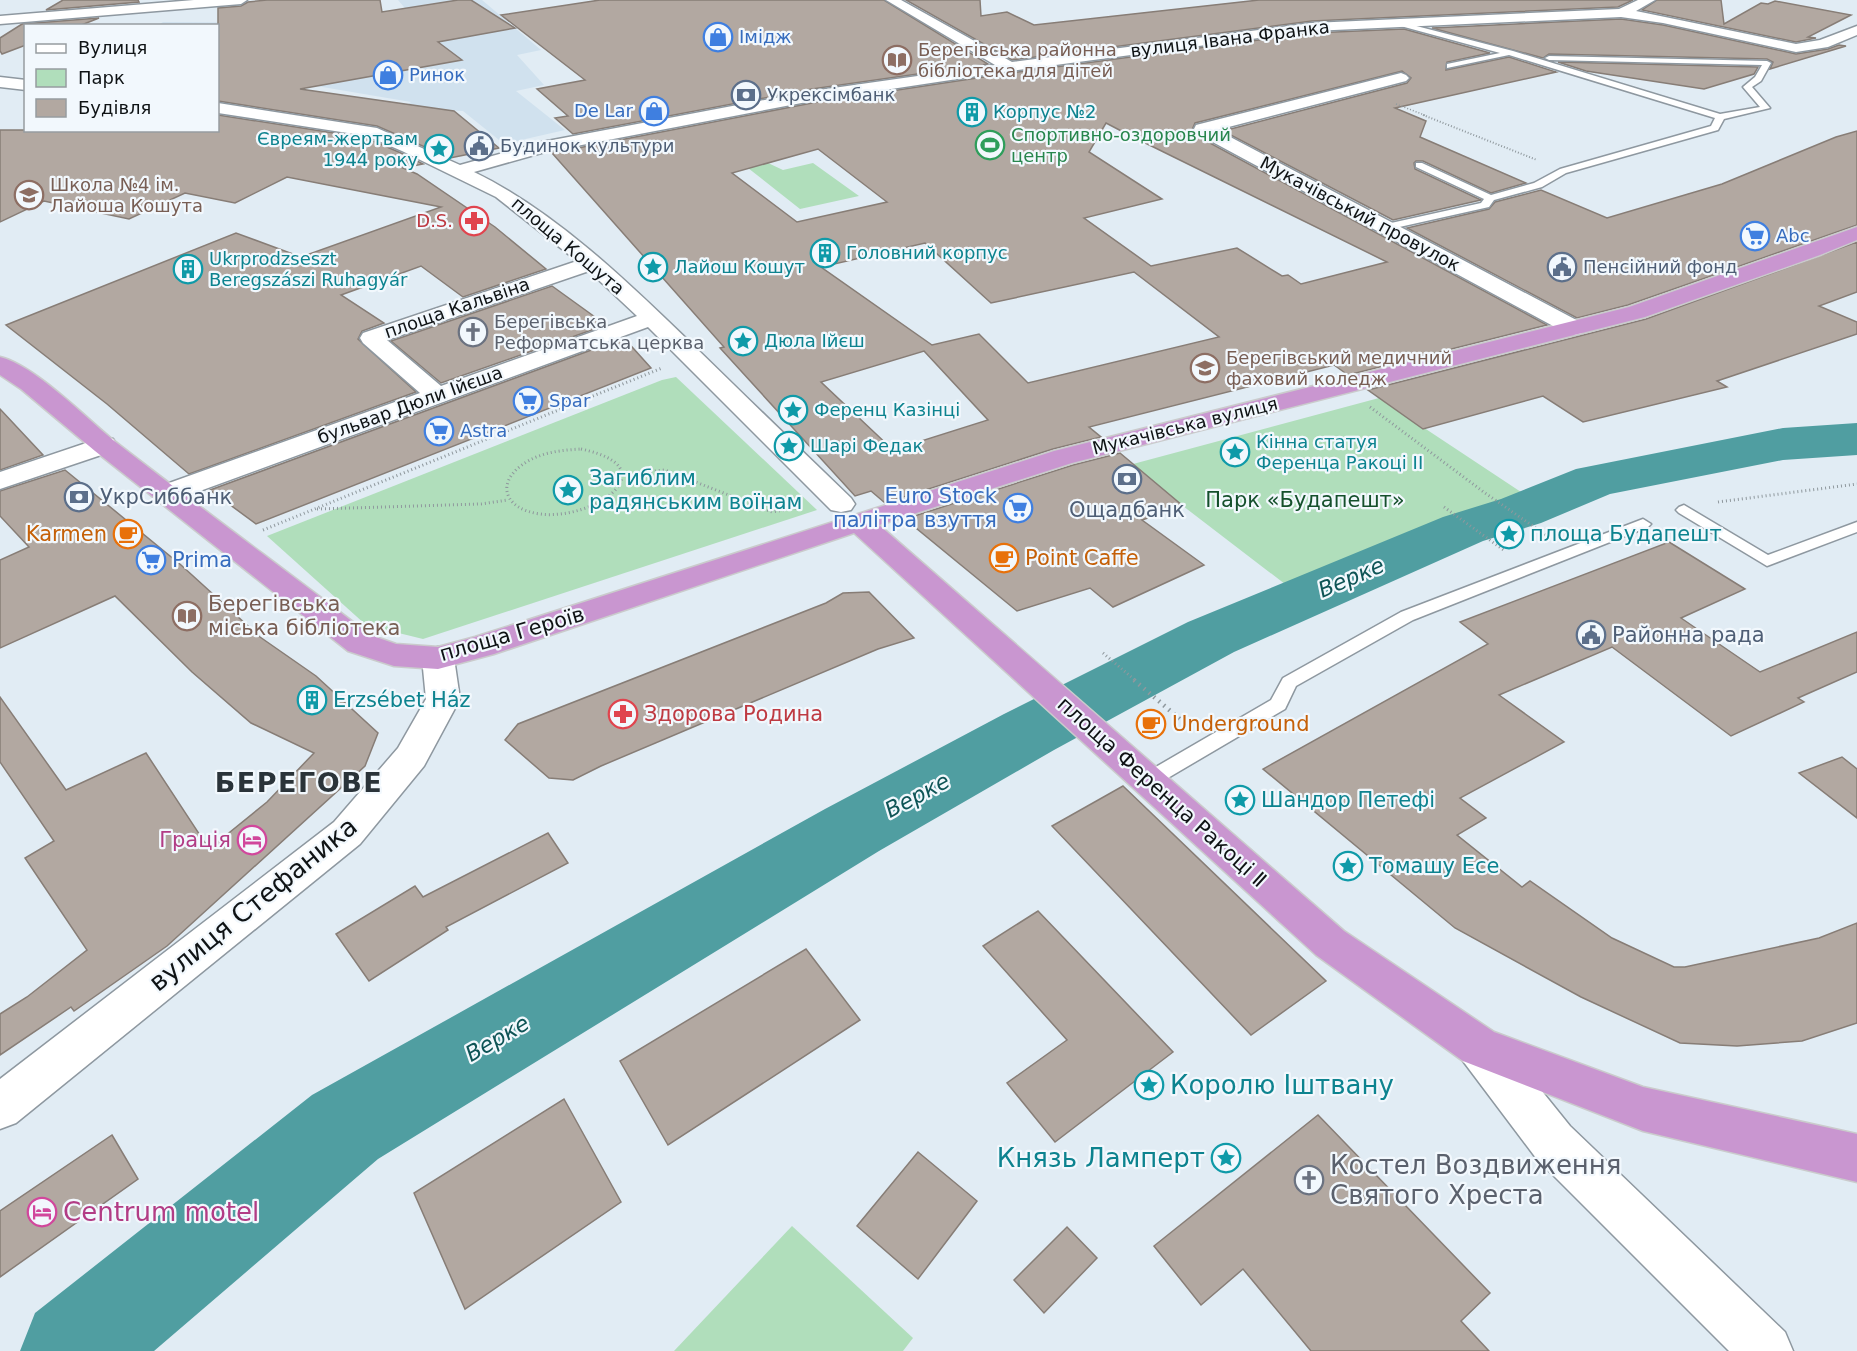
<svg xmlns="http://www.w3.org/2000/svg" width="1857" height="1351" font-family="'DejaVu Sans',sans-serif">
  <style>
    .built { fill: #d0e1ee }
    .green { fill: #b0debb }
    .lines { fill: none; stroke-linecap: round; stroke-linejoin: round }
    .river { fill: #509ea1; fill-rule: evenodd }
    .building { fill: #b2a8a1; stroke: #877d76; stroke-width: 1.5; fill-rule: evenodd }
    .lane-casing { stroke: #8e98a0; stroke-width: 3 }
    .street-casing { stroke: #8e98a0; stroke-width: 3 }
    .secondary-casing { stroke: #8e98a0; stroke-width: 3 }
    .highway-casing { stroke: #cacbcc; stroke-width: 3 }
    .path-far3 { stroke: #8f989d; stroke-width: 1.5; stroke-dasharray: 1 2; stroke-linecap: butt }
    .path-far2 { stroke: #8f989d; stroke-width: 2; stroke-dasharray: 1 2; stroke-linecap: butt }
    .path-far1 { stroke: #8f989d; stroke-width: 3; stroke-dasharray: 1 3; stroke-linecap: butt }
    .path { stroke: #8f989d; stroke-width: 4.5; stroke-dasharray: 1.5 5; stroke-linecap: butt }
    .lane { fill: #fff; fill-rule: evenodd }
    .street { fill: #fff; fill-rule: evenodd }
    .secondary { fill: #fff; fill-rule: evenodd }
    .highway { fill: #c996d0; fill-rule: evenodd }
    .labels { text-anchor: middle; stroke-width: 4.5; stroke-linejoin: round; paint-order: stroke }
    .far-shop-label { font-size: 18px; fill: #366cbe; stroke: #f2f8fd; text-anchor: start }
    .far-street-label { font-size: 18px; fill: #0f1315; stroke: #f2f8fd }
    .far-education-label { font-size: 18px; fill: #785e54; stroke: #f2f8fd; text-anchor: start }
    .far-service-label { font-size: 18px; fill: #4e5e75; stroke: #f2f8fd; text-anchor: start }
    .far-culture-label { font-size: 18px; fill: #0d838f; stroke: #f2f8fd; text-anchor: start }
    .far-leisure-label { font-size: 18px; fill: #27864d; stroke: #f2f8fd; text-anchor: start }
    .far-health-label { font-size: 18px; fill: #be3a42; stroke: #f2f8fd; text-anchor: end }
    .far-worship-label { font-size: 18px; fill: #5b616d; stroke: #f2f8fd; text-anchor: start }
    .culture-label { font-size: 21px; fill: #0d838f; stroke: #f2f8fd; text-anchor: start }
    .shop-label { font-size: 21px; fill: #366cbe; stroke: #f2f8fd; text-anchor: end }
    .service-label { font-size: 21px; fill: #4e5e75; stroke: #f2f8fd; text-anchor: start }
    .park-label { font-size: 21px; fill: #15502c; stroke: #f2f8fd }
    .food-label { font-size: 21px; fill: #c56008; stroke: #f2f8fd; text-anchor: start }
    .education-label { font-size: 21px; fill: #785e54; stroke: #f2f8fd; text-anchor: start }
    .street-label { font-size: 21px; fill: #0f1315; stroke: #f2f8fd }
    .health-label { font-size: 21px; fill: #be3a42; stroke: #f2f8fd; text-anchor: start }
    .hotel-label { font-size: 21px; fill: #b23c85; stroke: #f2f8fd; text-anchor: end }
    .water-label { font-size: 22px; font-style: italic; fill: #0e5456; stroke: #f2f8fd }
    .near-street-label { font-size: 26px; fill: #0f1315; stroke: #f2f8fd }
    .near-culture-label { font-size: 26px; fill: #0d838f; stroke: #f2f8fd; text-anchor: start }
    .near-worship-label { font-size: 26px; fill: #5b616d; stroke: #f2f8fd; text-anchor: start }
    .near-hotel-label { font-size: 26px; fill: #b23c85; stroke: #f2f8fd; text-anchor: start }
    .district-label { font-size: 27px; font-weight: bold; letter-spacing: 1.5px; fill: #2a3339; stroke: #f2f8fd }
  </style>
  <rect width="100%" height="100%" fill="#e1ecf4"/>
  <polygon class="built" points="398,0 482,0 541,50 517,55 544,85 516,91 565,130 504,144 463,111 403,108 411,102 275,79 226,98 218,97 218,84 250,71 265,61 218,51 232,43 218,43 218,26 157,26 163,22 288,23 409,13"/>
  <g class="green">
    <polygon points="768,163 783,170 813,163 859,196 800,209 748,168"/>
    <polygon points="676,377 817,510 423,639 366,625 267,536 662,380"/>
    <polygon points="1379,398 1524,494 1505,500 1294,591 1183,506 1133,464"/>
    <polygon points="792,1226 913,1338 903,1351 674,1351"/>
  </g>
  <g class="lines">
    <polygon class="river" points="1857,423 1857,455 1783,460 1610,494 1541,523 1483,541 1234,652 1054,750 879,851 378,1159 154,1351 20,1351 35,1313 312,1095 825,809 1004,714 1188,622 1443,517 1501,499 1576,469 1783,428"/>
  </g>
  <g class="building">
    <polygon points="63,0 138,0 139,2 46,10"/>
    <polygon points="267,0 380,0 382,12 458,0 471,0 515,28 438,42 462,60 300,89 454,111 499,148 450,158 377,126 218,101 218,8 241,6 248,2"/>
    <polygon points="600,0 884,0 988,64 812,89 573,134 555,118 568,116 537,89 585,80 501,15"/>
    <polygon points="906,0 980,0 981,16 1007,12 1034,25 1259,0 1633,0 1618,7 1312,21 1012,60"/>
    <polygon points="1657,0 1721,0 1724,24 1761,3 1768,4 1775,1 1851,15 1808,37 1816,38 1796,42 1642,10"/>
    <polygon points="99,18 79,26 26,26 26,45 2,54 0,51 0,38 22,24"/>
    <polygon points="1621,19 1663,25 1796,54 1828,49 1839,45 1846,46 1770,69 1773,62 1767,59 1549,54 1543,58 1432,28"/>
    <path d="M1404,29L1490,53L1447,62L1446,70L1509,57L1556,72L1395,108L1426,121L1420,137L1526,183L1491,193L1423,161H1416L1414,163L1415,169L1481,200L1393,220L1223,131L1407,83L1411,78L1402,71L1195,123L1192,130L1195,135L1547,325L1348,375L1334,365L1089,427L1101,437L1053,449L885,503L871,491L855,496L720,348L724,347L552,153L812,103L1010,73L1312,33ZM1106,123L1129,135L1387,262L1301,284L1288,275L1282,276L1237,248L1151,266L1084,218L1162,199L1089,152ZM818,149L887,202L797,222L732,173ZM925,243L991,303L1134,272L1219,337L1028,383L979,334L932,345L821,267ZM924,351L988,420L893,450L821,382Z"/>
    <polygon points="1558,62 1758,67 1754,74 1704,89 1586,71"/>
    <polygon points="218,115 366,138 401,153 423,164 403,168 417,174 495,227 546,269 463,297 421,266 341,295 384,323 362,331 358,339 416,392 189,474 107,404 6,325 236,233 301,257 441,207 287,177 235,203 185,193 129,219 44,201 0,222 0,130 218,130"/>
    <polygon points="1857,131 1857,225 1628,305 1577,318 1407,228 1489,209 1495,202 1541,190 1607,218 1722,184 1836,137"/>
    <polygon points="1857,242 1857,292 1819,306 1857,322 1857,334 1717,381 1727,387 1583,422 1543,396 1423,429 1368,390 1646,319"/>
    <polygon points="552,286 606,325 441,383 391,341"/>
    <polygon points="624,338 651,368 256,524 210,490"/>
    <polygon points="0,409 43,455 0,470"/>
    <polygon points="1120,453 1183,506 1142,520 1204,565 1113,607 1090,588 1017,611 905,519 1073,465"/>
    <polygon points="65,470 181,565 260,637 316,676 378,733 365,766 167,946 74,1011 71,1007 0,1055 0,1014 27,997 87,950 25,858 54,841 0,762 0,697 66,790 146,753 209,849 267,802 314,753 251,723 192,672 115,596 0,648 0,560 29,547 0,516 0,491"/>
    <polygon points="1669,542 1745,589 1681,618 1760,672 1857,632 1857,672 1798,698 1804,702 1731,736 1612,647 1499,695 1564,742 1460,798 1486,818 1457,835 1522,887 1530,881 1612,938 1674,967 1685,967 1819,938 1857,923 1857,1023 1802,1041 1737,1046 1680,1043 1581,997 1455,928 1263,769 1488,644 1460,622"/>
    <polygon points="869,592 914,638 878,649 601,766 573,780 549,778 505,740 518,724 826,603 843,593"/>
    <polygon points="1842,757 1857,769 1857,818 1799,773"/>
    <polygon points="1123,786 1326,981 1251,1035 1052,826"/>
    <polygon points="548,833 568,863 446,927 448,930 369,981 336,934 415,886 423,897"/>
    <polygon points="1038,911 1173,1052 1055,1142 1007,1083 1067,1040 983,946"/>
    <polygon points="806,949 860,1020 668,1145 620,1061"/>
    <polygon points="564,1099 621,1202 465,1309 414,1193"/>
    <polygon points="1318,1115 1490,1293 1461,1321 1489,1351 1311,1351 1243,1269 1201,1305 1154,1246"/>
    <polygon points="112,1135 138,1179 0,1277 0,1211"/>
    <polygon points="918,1152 977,1201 918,1279 857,1226"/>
    <polygon points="1067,1227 1097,1258 1044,1313 1014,1280"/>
  </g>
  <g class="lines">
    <g class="lane-casing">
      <g id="lane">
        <polygon points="1397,21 1513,51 1720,114 1760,107 1743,87 1755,77 1762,65 1549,60 1545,58 1549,56 1767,61 1771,63 1761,81 1752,87 1770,108 1724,119 1718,130 1566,173 1542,187 1494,200 1489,207 1386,230 1381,227 1382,225 1481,203 1484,199 1416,167 1416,163 1422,163 1491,195 1534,183 1560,169 1711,126 1715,118 1509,55 1447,68 1447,64 1500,53 1397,25"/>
        <polygon points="1684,505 1768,555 1857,522 1857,532 1767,566 1679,513 1676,510 1679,507"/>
        <polygon points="1643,519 1651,524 1648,527 1413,620 1296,686 1285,709 1156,785 1149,787 1142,785 1139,780 1142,775 1271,700 1283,678 1401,612"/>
      </g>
    </g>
    <g class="street-casing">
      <g id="street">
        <polygon points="194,0 247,0 241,4 0,24 0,16"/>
        <path d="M886,0H901L1012,62L1312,23L1619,9L1638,0H1655L1636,11L1796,44L1820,40L1857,26V35L1828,47L1796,52L1663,23L1621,17L1312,31L1010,71L812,101L545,152L474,172C555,211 630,284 694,346C746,397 799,448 851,498L855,504L851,510L841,512L831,510L648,327L178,499L168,501L158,499L154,493L158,487L420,393L363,343L360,338L363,333L577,261L496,197L402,151L367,136L218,113V103L377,128L460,165L542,142L812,91L995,65ZM589,271L637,316L441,386L387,340Z"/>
        <polygon points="1401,73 1406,75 1409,78 1406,81 1217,130 1582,323 1585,328 1582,333 1574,335 1566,333 1196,133 1194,129 1196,125"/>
        <polygon points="0,77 26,80 26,90 0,87"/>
        <polygon points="104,437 113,439 117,445 113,451 0,489 0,472"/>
        <polygon points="1479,1027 1495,1033 1570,1126 1785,1332 1793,1351 1729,1351 1536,1158 1463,1061 1457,1047 1463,1033"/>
      </g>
    </g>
    <g class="secondary-casing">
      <polygon id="secondary" points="438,647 449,650 454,658 460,699 424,766 360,844 16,1123 0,1129 0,1079 334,822 398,748 426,699 422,658 427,650"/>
    </g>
    <g class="highway-casing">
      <path id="highway" d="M1857,227V240L1820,255L1645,317L1072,463L879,525L1344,931L1494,1032L1643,1087L1857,1134V1182L1643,1131L1463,1061L1316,955L854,533L494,654L438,669L394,666L348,651L95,451L21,389L0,375V357C34,365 85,417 113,440C198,506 285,570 370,635L396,644L438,647L475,637L1054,451L1629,307Z"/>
    </g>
    <polyline class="path-far3" points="1396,104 1427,116"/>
    <polyline class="path-far2" points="1423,115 1537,160"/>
    <g class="path-far1">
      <polyline points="1370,407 1485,493 1546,535"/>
      <path d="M581,449C671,468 593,521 540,514C503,509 494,481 528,461C544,452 563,450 581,449Z"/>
      <polyline points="623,474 665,470 772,512 802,507"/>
      <polyline points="1718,502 1857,484"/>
      <polyline points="1444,507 1505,551"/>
      <polyline points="317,509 481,504 508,500"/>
      <polyline points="263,530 662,368"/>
      <polyline points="1103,653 1136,681"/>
    </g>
    <polyline class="path" points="1134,680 1188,726"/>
    <use href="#lane" class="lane"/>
    <use href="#street" class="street"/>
    <use href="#secondary" class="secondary"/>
    <use href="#highway" class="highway"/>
  </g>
  <defs>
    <g id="shop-ring" transform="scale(1.5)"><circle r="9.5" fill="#f2f8fd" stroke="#3f7fe0" stroke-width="1.5"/><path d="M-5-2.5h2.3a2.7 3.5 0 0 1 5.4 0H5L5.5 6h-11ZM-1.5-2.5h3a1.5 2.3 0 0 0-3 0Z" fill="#3f7fe0"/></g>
    <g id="library-ring" transform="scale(1.5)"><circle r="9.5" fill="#f2f8fd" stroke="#8d6e63" stroke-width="1.5"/><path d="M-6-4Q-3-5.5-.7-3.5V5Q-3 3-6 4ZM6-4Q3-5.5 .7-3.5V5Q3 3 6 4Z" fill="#8d6e63"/></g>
    <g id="bank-ring" transform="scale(1.5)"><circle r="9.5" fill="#f2f8fd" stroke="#5c6f8a" stroke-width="1.5"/><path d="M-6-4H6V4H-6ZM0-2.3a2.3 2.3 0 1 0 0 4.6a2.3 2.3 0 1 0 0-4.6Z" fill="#5c6f8a"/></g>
    <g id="building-ring" transform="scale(1.5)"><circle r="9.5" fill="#f2f8fd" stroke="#0f9aa8" stroke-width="1.5"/><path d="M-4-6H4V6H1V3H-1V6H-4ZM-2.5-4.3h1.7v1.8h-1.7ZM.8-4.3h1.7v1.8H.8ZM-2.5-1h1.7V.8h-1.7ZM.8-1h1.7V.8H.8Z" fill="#0f9aa8"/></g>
    <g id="stadium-ring" transform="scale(1.5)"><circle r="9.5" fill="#f2f8fd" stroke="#2e9e5b" stroke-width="1.5"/><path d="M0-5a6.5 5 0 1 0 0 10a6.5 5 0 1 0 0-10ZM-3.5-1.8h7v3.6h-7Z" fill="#2e9e5b"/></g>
    <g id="civic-ring" transform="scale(1.5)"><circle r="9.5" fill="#f2f8fd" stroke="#5c6f8a" stroke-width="1.5"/><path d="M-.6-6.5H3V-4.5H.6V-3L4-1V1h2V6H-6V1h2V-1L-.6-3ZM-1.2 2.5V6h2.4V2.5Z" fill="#5c6f8a"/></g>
    <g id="sight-ring" transform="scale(1.5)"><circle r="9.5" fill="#f2f8fd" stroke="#0f9aa8" stroke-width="1.5"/><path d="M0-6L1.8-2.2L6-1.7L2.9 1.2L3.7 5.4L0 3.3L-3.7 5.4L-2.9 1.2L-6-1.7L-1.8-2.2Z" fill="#0f9aa8"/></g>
    <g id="school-ring" transform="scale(1.5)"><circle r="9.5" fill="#f2f8fd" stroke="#8d6e63" stroke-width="1.5"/><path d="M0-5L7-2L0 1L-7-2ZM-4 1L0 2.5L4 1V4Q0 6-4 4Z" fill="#8d6e63"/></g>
    <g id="pharmacy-ring" transform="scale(1.5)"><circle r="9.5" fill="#f2f8fd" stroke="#e0444e" stroke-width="1.5"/><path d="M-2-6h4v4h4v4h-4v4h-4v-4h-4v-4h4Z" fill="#e0444e"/></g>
    <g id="supermarket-ring" transform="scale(1.5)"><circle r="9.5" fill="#f2f8fd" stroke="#3f7fe0" stroke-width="1.5"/><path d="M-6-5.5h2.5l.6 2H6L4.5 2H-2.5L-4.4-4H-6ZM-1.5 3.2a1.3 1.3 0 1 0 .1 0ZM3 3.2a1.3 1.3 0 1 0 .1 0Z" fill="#3f7fe0"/></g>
    <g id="church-ring" transform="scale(1.5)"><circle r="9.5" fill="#f2f8fd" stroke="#6b7280" stroke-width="1.5"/><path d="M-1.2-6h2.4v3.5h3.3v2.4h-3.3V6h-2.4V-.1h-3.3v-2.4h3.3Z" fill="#6b7280"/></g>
    <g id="university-ring" transform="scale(1.5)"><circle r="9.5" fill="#f2f8fd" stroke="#8d6e63" stroke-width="1.5"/><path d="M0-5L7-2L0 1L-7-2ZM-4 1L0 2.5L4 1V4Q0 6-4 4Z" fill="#8d6e63"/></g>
    <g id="cafe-ring" transform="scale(1.5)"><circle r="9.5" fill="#f2f8fd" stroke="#e8710a" stroke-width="1.5"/><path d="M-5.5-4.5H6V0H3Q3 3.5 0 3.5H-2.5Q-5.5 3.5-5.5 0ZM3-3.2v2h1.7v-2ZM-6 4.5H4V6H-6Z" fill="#e8710a"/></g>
    <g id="hotel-ring" transform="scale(1.5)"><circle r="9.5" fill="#f2f8fd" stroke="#d1479c" stroke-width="1.5"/><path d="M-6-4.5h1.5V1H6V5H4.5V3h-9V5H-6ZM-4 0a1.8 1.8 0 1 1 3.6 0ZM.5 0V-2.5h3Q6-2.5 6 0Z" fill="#d1479c"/></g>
  </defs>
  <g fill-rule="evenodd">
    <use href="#shop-ring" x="718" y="37"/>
    <use href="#library-ring" x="897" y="60"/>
    <use href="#shop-ring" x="388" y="75"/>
    <use href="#bank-ring" x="746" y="95"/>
    <use href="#shop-ring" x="654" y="111"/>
    <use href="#building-ring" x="972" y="112"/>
    <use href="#stadium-ring" x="990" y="145"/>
    <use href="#civic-ring" x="479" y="146"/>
    <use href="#sight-ring" x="439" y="149"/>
    <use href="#school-ring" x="29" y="195"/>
    <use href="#pharmacy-ring" x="474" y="221"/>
    <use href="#supermarket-ring" x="1755" y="236"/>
    <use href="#building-ring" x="825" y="253"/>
    <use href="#sight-ring" x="653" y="267"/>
    <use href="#civic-ring" x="1562" y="267"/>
    <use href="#building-ring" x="188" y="269"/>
    <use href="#church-ring" x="473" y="332"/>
    <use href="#sight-ring" x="743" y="341"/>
    <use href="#university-ring" x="1205" y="368"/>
    <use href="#supermarket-ring" x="528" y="401"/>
    <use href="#sight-ring" x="793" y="410"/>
    <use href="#supermarket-ring" x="439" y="431"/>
    <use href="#sight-ring" x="789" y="446"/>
    <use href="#sight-ring" x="1235" y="452"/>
    <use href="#bank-ring" x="1127" y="479"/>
    <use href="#sight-ring" x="568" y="490"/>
    <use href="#bank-ring" x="79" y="497"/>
    <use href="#supermarket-ring" x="1018" y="508"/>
    <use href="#cafe-ring" x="128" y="534"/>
    <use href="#sight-ring" x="1509" y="534"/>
    <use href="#cafe-ring" x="1004" y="558"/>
    <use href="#supermarket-ring" x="151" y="560"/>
    <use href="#library-ring" x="187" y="616"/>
    <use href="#civic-ring" x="1591" y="635"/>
    <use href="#building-ring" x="312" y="700"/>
    <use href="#pharmacy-ring" x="623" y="714"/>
    <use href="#cafe-ring" x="1151" y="724"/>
    <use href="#sight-ring" x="1240" y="800"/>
    <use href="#hotel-ring" x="252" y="840"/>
    <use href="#sight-ring" x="1348" y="866"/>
    <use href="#sight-ring" x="1149" y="1085"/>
    <use href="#sight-ring" x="1226" y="1158"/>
    <use href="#church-ring" x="1309" y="1180"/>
    <use href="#hotel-ring" x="42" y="1212"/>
  </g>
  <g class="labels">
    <g class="far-shop-label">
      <text x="739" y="43">Імідж</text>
      <text x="409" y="81">Ринок</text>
      <text x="633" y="117" text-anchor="end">De Lar</text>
      <text x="1776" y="242">Abc</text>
      <text x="549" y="407">Spar</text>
      <text x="460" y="437">Astra</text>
    </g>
    <g class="far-street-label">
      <text transform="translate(1230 39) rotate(-7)" y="6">вулиця Івана Франка</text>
      <text transform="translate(1360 214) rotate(28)" y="6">Мукачівський провулок</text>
      <text transform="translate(568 246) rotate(40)" y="6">площа Кошута</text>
      <text transform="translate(457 308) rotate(-19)" y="6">площа Кальвіна</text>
      <text transform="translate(410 405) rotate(-20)" y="6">бульвар Дюли Ійєша</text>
      <text transform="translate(1185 426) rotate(-14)" y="6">Мукачівська вулиця</text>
    </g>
    <g class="far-education-label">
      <text x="918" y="56">Берегівська районна<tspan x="918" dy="21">бібліотека для дітей</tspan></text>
      <text x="50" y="191">Школа №4 ім.<tspan x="50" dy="21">Лайоша Кошута</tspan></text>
      <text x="1226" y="364">Берегівський медичний<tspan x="1226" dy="21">фаховий коледж</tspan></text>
    </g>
    <g class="far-service-label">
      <text x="767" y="101">Укрексімбанк</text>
      <text x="500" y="152">Будинок культури</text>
      <text x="1583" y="273">Пенсійний фонд</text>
    </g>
    <g class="far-culture-label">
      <text x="993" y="118">Корпус №2</text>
      <text x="418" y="145" text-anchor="end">Євреям-жертвам<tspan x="418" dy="21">1944 року</tspan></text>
      <text x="846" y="259">Головний корпус</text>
      <text x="209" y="265">Ukrprodzseszt<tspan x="209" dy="21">Beregszászi Ruhagyár</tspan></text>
      <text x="674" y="273">Лайош Кошут</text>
      <text x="764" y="347">Дюла Ійєш</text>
      <text x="814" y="416">Ференц Казінці</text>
      <text x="1256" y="448">Кінна статуя<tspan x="1256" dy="21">Ференца Ракоці II</tspan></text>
      <text x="810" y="452">Шарі Федак</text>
    </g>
    <g class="far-leisure-label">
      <text x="1011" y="141">Спортивно-оздоровчий<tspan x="1011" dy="21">центр</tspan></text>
    </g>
    <g class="far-health-label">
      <text x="453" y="227">D.S.</text>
    </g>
    <g class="far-worship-label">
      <text x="494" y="328">Берегівська<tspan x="494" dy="21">Реформатська церква</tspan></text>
    </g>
    <g class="culture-label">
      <text x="589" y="485">Загиблим<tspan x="589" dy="24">радянським воїнам</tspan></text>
      <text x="1530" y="541">площа Будапешт</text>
      <text x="333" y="707">Erzsébet Ház</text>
      <text x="1261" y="807">Шандор Петефі</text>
      <text x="1369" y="873">Томашу Есе</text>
    </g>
    <g class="shop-label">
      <text x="997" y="503">Euro Stock<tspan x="997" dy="24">палітра взуття</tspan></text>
      <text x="172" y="567" text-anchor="start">Prima</text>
    </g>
    <g class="service-label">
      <text x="100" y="504">УкрСиббанк</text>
      <text x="1127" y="517" text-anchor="middle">Ощадбанк</text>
      <text x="1612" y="642">Районна рада</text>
    </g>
    <g class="park-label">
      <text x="1305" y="507">Парк «Будапешт»</text>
    </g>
    <g class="food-label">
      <text x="107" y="541" text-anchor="end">Karmen</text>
      <text x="1025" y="565">Point Caffe</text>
      <text x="1172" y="731">Underground</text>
    </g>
    <g class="education-label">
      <text x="208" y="611">Берегівська<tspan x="208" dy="24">міська бібліотека</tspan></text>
    </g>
    <g class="street-label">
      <text transform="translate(512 634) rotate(-16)" y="7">площа Героїв</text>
      <text transform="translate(1162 792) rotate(42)" y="7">площа Ференца Ракоці Ⅱ</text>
    </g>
    <g class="health-label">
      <text x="644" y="721">Здорова Родина</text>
    </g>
    <g class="hotel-label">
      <text x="231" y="847">Грація</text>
    </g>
    <g class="water-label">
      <text transform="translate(1351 577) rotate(-23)" y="8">Верке</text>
      <text transform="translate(917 795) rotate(-28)" y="8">Верке</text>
      <text transform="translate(497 1038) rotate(-30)" y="8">Верке</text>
    </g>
    <g class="near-street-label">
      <text transform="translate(253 904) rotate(-39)" y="9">вулиця Стефаника</text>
    </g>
    <g class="near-culture-label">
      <text x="1170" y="1094">Королю Іштвану</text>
      <text x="1205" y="1167" text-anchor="end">Князь Ламперт</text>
    </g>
    <g class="near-worship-label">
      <text x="1330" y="1174">Костел Воздвиження<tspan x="1330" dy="30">Святого Хреста</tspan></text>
    </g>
    <g class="near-hotel-label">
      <text x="63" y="1221">Centrum motel</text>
    </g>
    <g class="district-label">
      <text x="299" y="792">БЕРЕГОВЕ</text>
    </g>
  </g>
  <rect x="24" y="24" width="195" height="108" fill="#f2f8fd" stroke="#979ca0" stroke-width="1.5"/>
  <rect x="36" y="44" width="30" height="9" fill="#ffffff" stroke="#979ca0" stroke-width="1.5"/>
  <text x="78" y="54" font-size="18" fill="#0f1315">Вулиця</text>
  <rect x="36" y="69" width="30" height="18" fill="#b0debb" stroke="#979ca0" stroke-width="1.5"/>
  <text x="78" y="84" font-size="18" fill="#0f1315">Парк</text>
  <rect x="36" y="99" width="30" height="18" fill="#b2a8a1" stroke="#979ca0" stroke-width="1.5"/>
  <text x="78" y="114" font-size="18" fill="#0f1315">Будівля</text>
</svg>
